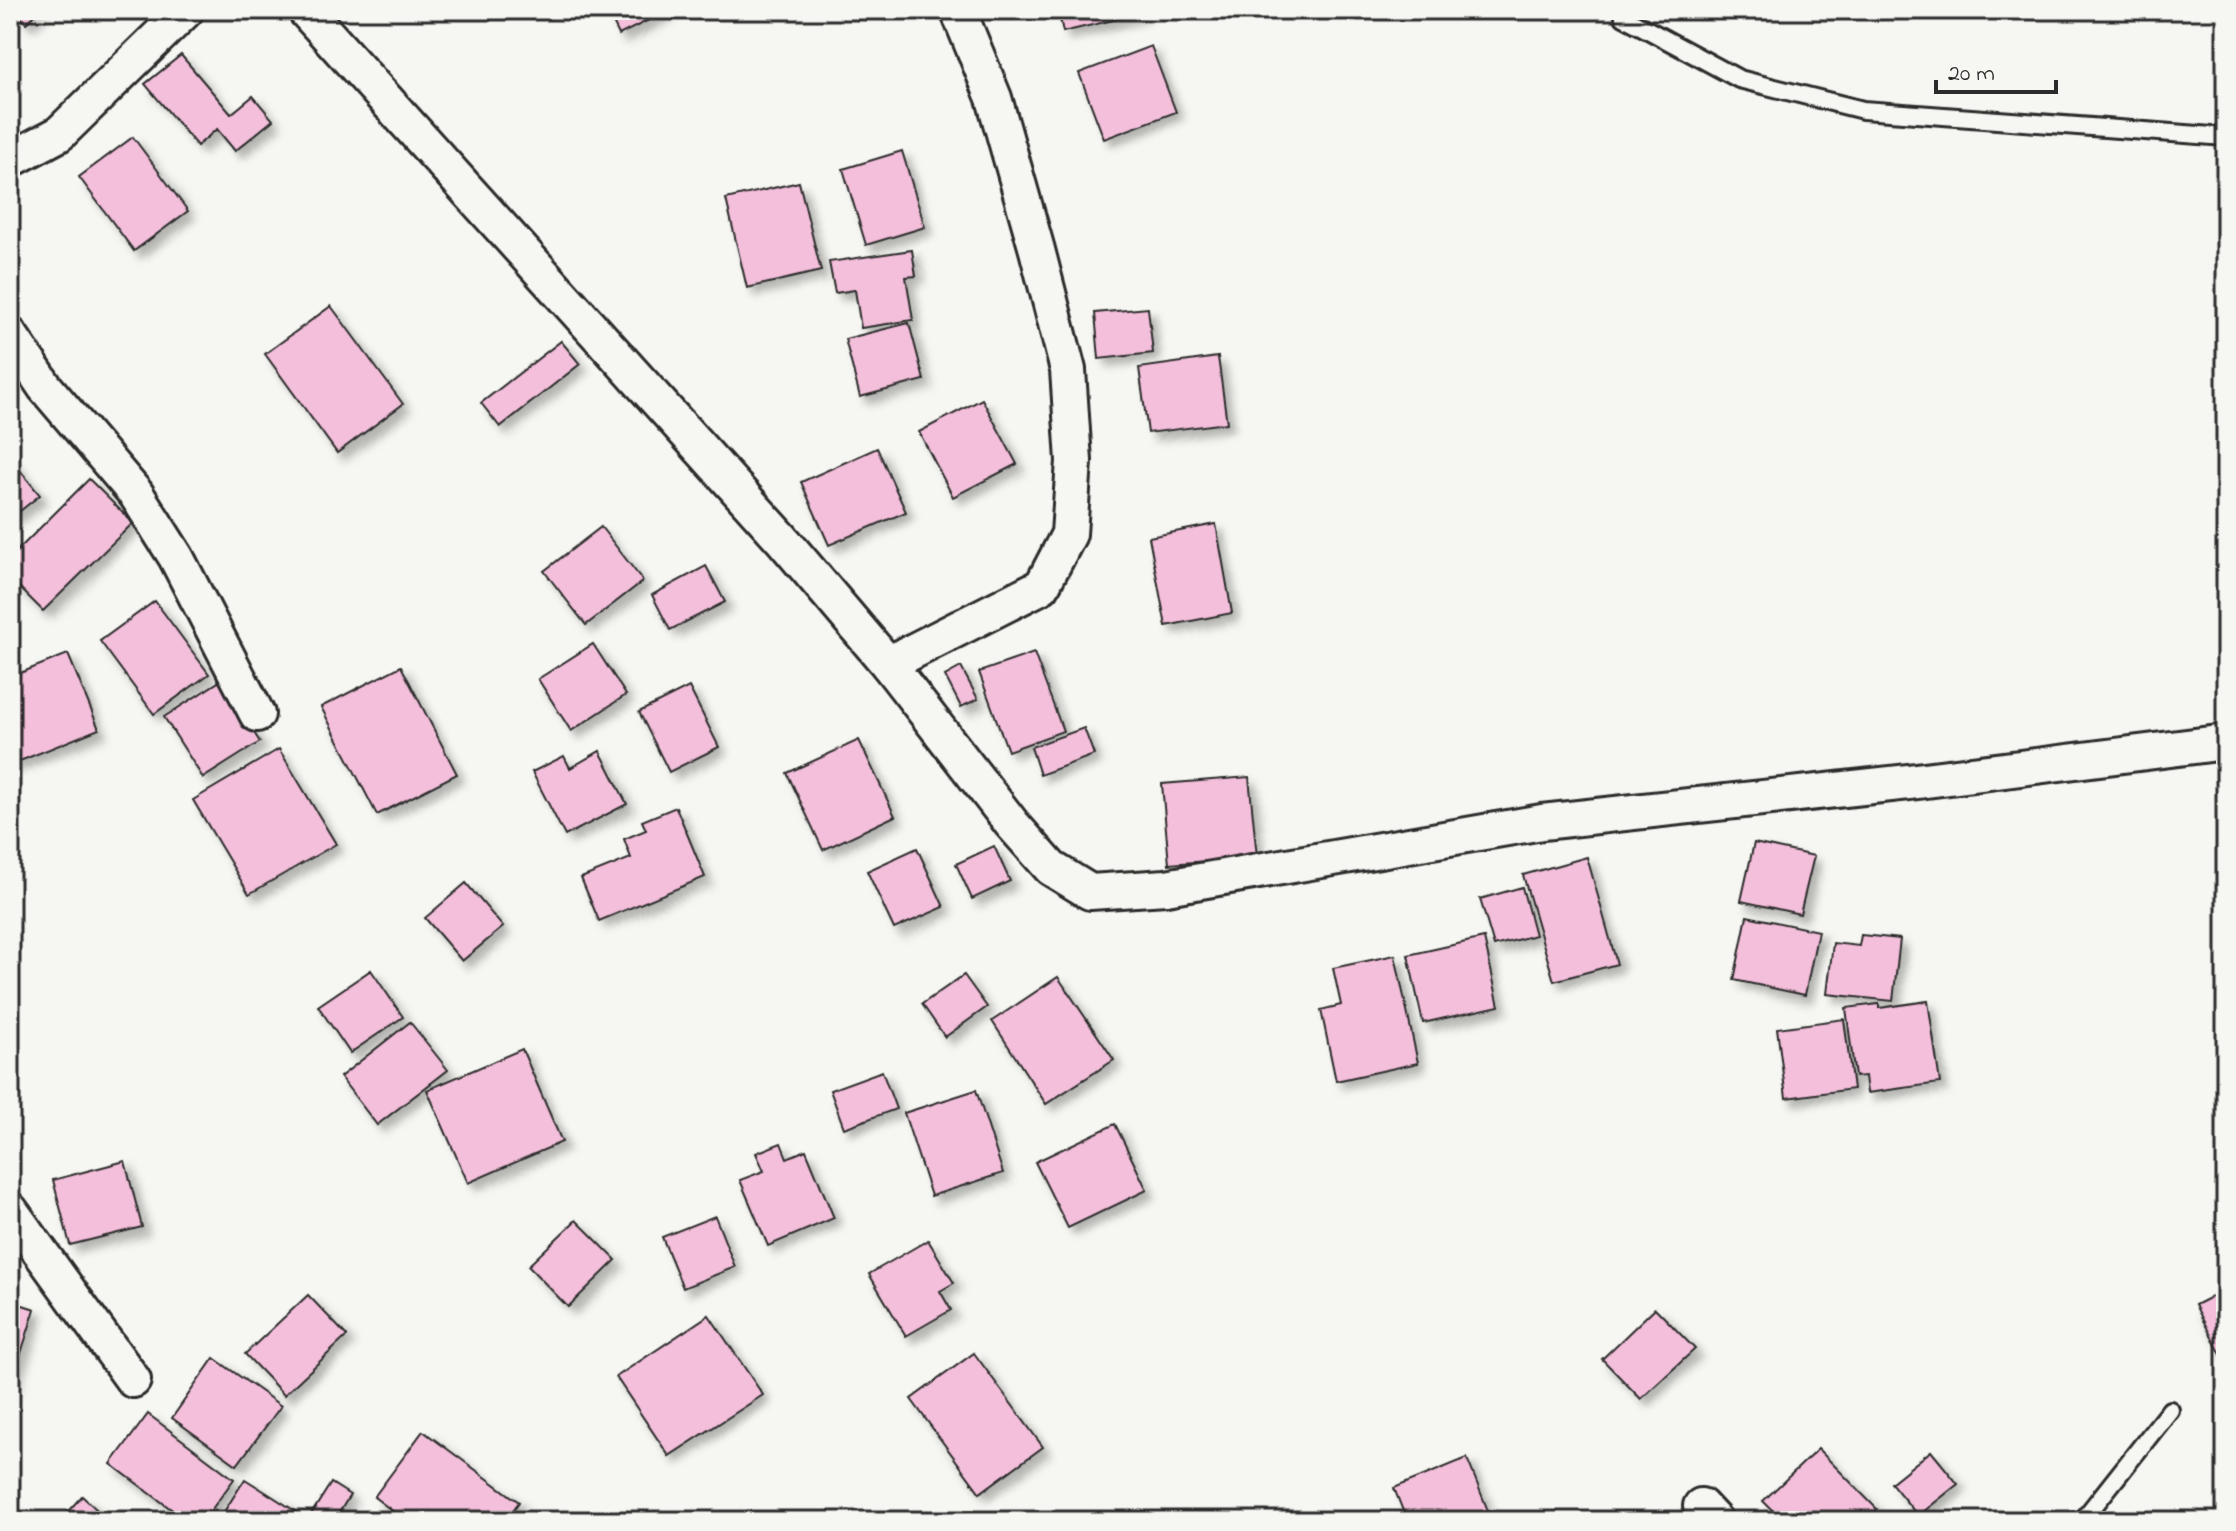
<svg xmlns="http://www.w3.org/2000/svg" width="2236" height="1531" font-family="'Indie Flower',sans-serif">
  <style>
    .building { fill: #f4bfdb; stroke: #2b2b2b; stroke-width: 2; filter: url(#shadow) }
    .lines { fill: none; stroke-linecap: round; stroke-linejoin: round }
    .lane-casing { stroke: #2b2b2b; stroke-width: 22 }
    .street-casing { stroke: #2b2b2b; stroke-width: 40 }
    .lane { stroke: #f6f6f2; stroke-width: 16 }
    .street { stroke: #f6f6f2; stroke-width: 34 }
  </style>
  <defs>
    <filter id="shadow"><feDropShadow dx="7" dy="7" stdDeviation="4" flood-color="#0004"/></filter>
  </defs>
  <rect width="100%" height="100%" fill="#f6f6f2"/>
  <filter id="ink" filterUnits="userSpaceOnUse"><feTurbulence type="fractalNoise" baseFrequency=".0125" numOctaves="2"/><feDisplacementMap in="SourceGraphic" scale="16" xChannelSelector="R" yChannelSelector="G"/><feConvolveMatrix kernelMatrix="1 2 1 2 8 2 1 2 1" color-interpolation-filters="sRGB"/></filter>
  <g filter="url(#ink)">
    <g class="building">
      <polygon points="14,10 41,10 26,23"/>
      <polygon points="607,10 669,10 619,35"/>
      <polygon points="1058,10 1143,10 1143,13 1063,32"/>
      <polygon points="1151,46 1176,112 1104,139 1079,73"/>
      <polygon points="181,55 231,114 253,96 273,120 235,151 217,129 197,146 145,84"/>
      <polygon points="133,137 188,211 134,251 79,177"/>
      <polygon points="902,151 925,227 866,245 843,169"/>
      <polygon points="799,182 821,271 747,288 726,199"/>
      <polygon points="912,250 916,276 906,277 913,320 861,328 855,290 835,293 829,262"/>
      <polygon points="331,306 403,404 337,453 265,354"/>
      <polygon points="1148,308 1153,353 1099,359 1095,313"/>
      <polygon points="909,323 924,380 860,397 845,339"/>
      <polygon points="561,341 580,364 500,427 481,403"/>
      <polygon points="1218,357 1227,423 1148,433 1139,368"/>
      <polygon points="982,399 1017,464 953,497 919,432"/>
      <polygon points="877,448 906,512 829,545 801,482"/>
      <polygon points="10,458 40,495 10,519"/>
      <polygon points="89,479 133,523 43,611 10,578 10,558"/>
      <polygon points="1216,524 1232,613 1166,626 1149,537"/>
      <polygon points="601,527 643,581 586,625 544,571"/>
      <polygon points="706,566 725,602 670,630 652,595"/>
      <polygon points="155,601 209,674 154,714 100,641"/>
      <polygon points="593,644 626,695 571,731 538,679"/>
      <polygon points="1034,653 1063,731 1008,751 979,672"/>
      <polygon points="68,654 99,729 10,765 10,677"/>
      <polygon points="401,666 457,774 377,815 321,707"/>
      <polygon points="961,667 978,699 961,707 945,676"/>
      <polygon points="220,681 260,742 203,778 164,717"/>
      <polygon points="689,687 719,747 669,772 639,712"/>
      <polygon points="1084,728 1094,755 1040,775 1031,747"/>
      <polygon points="859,740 895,816 823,850 787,773"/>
      <polygon points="279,749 336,844 249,894 193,800"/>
      <polygon points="600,751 627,804 565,836 532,772 564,756 570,768"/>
      <polygon points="1249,777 1257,857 1169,864 1162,784"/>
      <polygon points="676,807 705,877 599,921 581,878 631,858 624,839 646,830 642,821"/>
      <polygon points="1754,843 1814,856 1800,914 1741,901"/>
      <polygon points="994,846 1010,881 972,899 956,864"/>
      <polygon points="917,848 944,907 894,929 867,871"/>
      <polygon points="1587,857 1617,964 1554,981 1523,875"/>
      <polygon points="466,883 503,927 462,961 425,918"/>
      <polygon points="1522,887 1535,935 1494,946 1480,899"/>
      <polygon points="1747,916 1818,931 1805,995 1734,980"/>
      <polygon points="1861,935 1900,939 1893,1001 1827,994 1833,943 1859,946"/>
      <polygon points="1484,938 1499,1006 1423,1023 1408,955"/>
      <polygon points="1395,955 1418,1063 1336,1081 1321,1010 1341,1005 1333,968"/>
      <polygon points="371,970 403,1017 350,1053 318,1006"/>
      <polygon points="964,975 987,1007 945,1037 922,1004"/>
      <polygon points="1058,977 1114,1060 1046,1104 992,1021"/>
      <polygon points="1928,1001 1940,1083 1867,1093 1865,1076 1855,1077 1846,1008 1879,1004 1879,1008"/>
      <polygon points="1844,1019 1853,1089 1786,1098 1777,1028"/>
      <polygon points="410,1022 448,1070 377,1125 340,1077"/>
      <polygon points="522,1049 562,1142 468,1183 427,1090"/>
      <polygon points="882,1071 896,1109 844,1128 830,1090"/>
      <polygon points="976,1090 1003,1173 931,1196 904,1113"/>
      <polygon points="1115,1124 1147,1190 1068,1228 1035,1162"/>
      <polygon points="781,1143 787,1158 806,1150 834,1218 768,1246 740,1180 764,1171 756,1153"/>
      <polygon points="125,1161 142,1227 70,1245 53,1180"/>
      <polygon points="715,1216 735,1267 683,1288 662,1237"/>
      <polygon points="576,1220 616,1260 568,1307 528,1266"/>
      <polygon points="928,1240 954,1283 940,1291 951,1310 906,1336 869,1274"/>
      <polygon points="2226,1289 2226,1364 2195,1305"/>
      <polygon points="308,1295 347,1336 284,1395 245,1354"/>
      <polygon points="10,1301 35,1309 10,1388"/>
      <polygon points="1655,1308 1695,1349 1641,1399 1602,1359"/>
      <polygon points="709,1315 763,1395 669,1456 616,1377"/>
      <polygon points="974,1353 1043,1447 980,1493 911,1399"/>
      <polygon points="214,1358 281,1406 237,1465 172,1418"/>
      <polygon points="148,1414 234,1479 203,1521 187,1521 111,1464"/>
      <polygon points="423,1431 519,1502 505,1521 406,1521 374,1497"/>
      <polygon points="1818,1449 1877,1509 1864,1521 1783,1521 1763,1501"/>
      <polygon points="1931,1451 1958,1484 1918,1516 1891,1483"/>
      <polygon points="1467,1458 1492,1521 1407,1521 1394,1488"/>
      <polygon points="245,1479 308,1519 331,1483 350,1495 334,1521 218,1521"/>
      <polygon points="82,1496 109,1521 59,1521"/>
    </g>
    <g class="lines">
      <g class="lane-casing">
        <g id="lane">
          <polyline points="1624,17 1739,79 1863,110 2226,137"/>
          <polyline points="2082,1521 2170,1410"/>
        </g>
      </g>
      <g class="street-casing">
        <g id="street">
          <polyline points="305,10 782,539 888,664 1012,824 1051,868 1090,892 1166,887 1542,822 1909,782 2226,742"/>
          <polyline points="10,160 59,134 186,10"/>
          <polyline points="10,335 45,387 136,494 176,557 257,714"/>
          <polyline points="888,664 1042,586 1069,534 1074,461 1068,370 1037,250 994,98 958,10"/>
          <polyline points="10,1210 133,1380"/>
          <polyline points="1701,1506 1715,1521"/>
        </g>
      </g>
      <use href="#lane" class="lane"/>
      <use href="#street" class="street"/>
    </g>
  </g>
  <rect width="2236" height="1531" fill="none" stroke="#f6f6f2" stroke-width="40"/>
  <rect x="20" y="20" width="2196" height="1491" fill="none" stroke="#2b2b2b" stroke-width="3" filter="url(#ink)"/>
  <path d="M1936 80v12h120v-12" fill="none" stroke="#2b2b2b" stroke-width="4"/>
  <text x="1948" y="80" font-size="24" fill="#2b2b2b" stroke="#f6f6f2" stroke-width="6" paint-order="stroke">20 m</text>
</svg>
